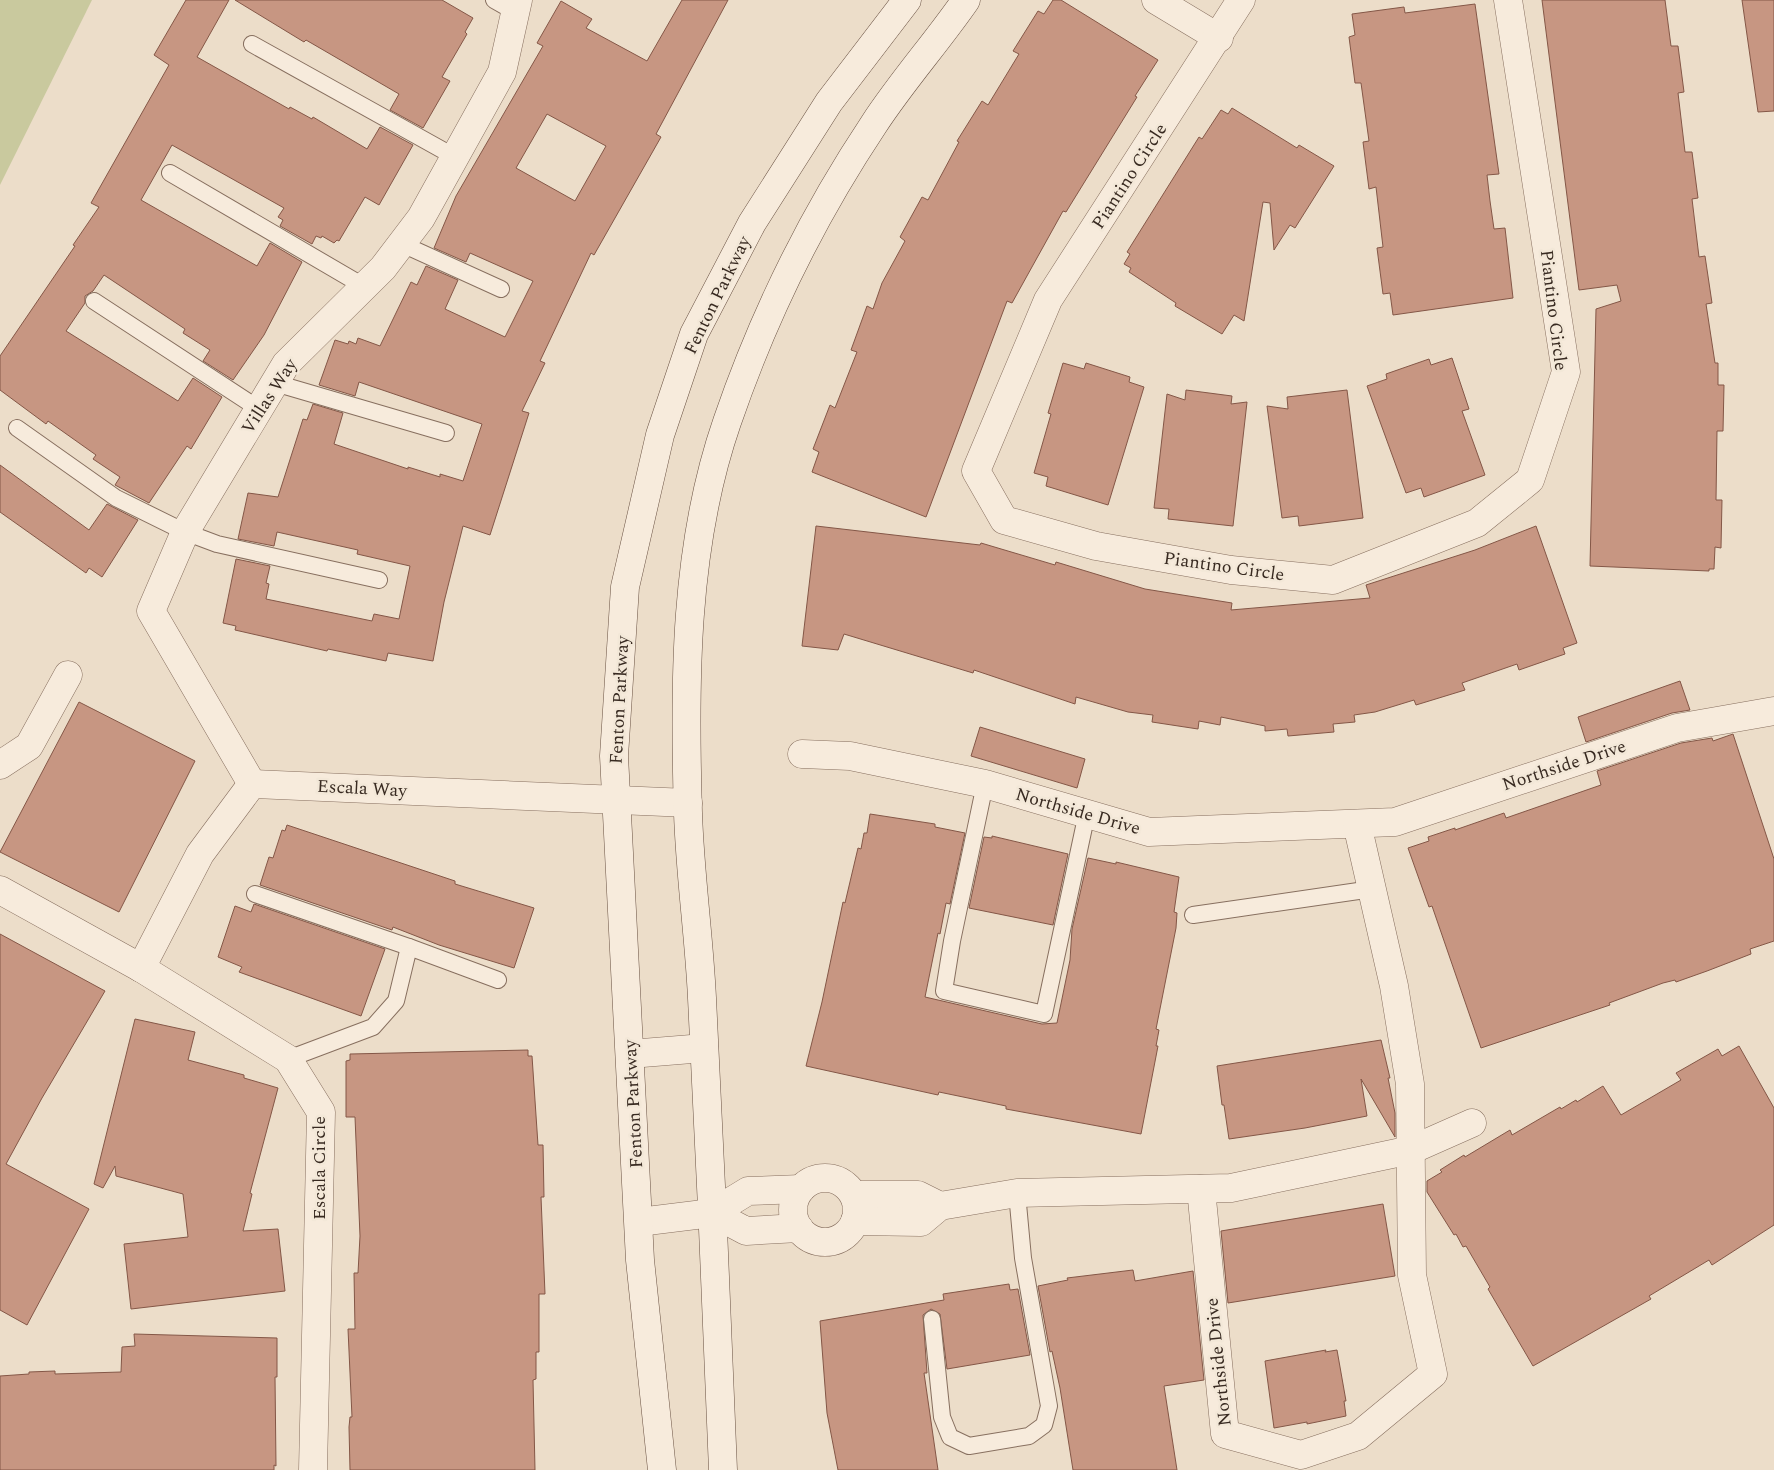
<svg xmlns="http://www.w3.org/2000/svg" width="1774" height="1470" font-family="Spectral,serif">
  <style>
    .green { fill: #c9c99e }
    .building { fill: #c79682; stroke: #845747; fill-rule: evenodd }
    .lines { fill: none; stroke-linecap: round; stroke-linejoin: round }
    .lane-casing { stroke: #876f5f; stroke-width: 18 }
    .street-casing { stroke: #876f5f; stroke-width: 29 }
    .secondary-casing { stroke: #695142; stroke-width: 29 }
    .lane { stroke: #f7ebdc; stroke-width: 16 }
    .street { stroke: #f7ebdc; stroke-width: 28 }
    .secondary { stroke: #f7ebdc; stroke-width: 28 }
    .labels { text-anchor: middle; stroke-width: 5; stroke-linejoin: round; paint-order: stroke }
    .street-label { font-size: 18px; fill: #382a21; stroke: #f3e8d8 }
  </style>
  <rect width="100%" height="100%" fill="#ecddc9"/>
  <polygon class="green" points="0,0 92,0 0,185"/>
  <g class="building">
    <polygon points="186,0 229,0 197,57 289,109 290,107 312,119 313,117 367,149 380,127 413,145 379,205 365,197 339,241 337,240 334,243 322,236 321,238 316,236 312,244 280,226 283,220 278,217 284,208 172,145 141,200 257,266 270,243 302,262 264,335 233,380 203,361 210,350 183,333 185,329 104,275 93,291 85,296 85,303 66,331 178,401 193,378 222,397 191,449 187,446 149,503 115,485 120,477 93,459 96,455 48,421 46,424 0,390 0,356 75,246 73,245 99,207 91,203 169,65 154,55"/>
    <polygon points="235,0 442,0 473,18 465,32 467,34 442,77 450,81 423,128 390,110 399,94 306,40 304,42"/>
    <path d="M682,0H728L656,134L661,137L594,255L591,253L540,361L545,363L522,411L529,413L490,535L463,526L444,602L433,661L388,653L386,661L328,649L327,651L235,630L236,626L223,623L236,559L270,566L266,583L269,584L266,599L372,621L374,614L399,619L410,566L357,554L358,550L277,532L274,546L238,539L248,493L278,497L303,419L307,420L313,404L343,413L334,444L408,469V467L440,477V474L463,481L482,424L359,382L355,396L319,385L335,340L348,344L349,341L356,344L358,338L380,346L411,282L417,285L426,266L458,280L445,309L505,337L533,281L470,253L466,262L434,248L456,196L543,46L537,43L561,1L592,19L586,28L647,61ZM547,114L606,146L575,201L516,168Z"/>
    <polygon points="1053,0 1061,0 1158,60 1135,96 1137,97 1066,212 1063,211 1012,303 1007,301 926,517 812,472 819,452 813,449 830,405 835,408 857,352 851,350 867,306 873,309 882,283 905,241 900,237 922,197 928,200 959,142 957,141 982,101 988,105 1019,54 1013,51 1038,11 1044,14"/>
    <polygon points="1542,0 1665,0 1671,46 1678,46 1684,92 1678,93 1685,152 1692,152 1698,198 1692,199 1699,257 1705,256 1712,303 1706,304 1715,363 1718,363 1718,385 1724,385 1723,431 1717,431 1716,500 1722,500 1721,548 1715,547 1714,569 1709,569 1709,571 1590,566 1596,309 1621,301 1617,285 1579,290"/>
    <polygon points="1742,0 1774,0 1774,111 1758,112"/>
    <polygon points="1475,4 1499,174 1487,175 1490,201 1494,229 1505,228 1513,298 1393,315 1390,293 1383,294 1377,248 1383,247 1376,187 1369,189 1363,142 1369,141 1361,83 1355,83 1349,37 1355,35 1352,14 1404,7 1405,13"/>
    <polygon points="1232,108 1297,148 1299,145 1334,166 1295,228 1290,225 1274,250 1270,203 1263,202 1244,321 1234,315 1222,334 1175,306 1176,303 1129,272 1131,268 1124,264 1130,254 1127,252 1199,137 1202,139 1221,110 1228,114"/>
    <polygon points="1452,358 1469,409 1462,411 1485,475 1424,497 1421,488 1406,493 1367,386 1387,379 1386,374 1429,359 1431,365"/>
    <polygon points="1063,363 1084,369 1086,363 1130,377 1129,382 1144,387 1108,505 1046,486 1048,477 1034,473 1051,414 1048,413"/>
    <polygon points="1186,390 1232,396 1231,404 1247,402 1233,526 1168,519 1169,509 1154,508 1167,394 1185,400"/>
    <polygon points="1347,390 1363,518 1299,526 1298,516 1282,518 1267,406 1288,409 1287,397"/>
    <polygon points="0,465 89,530 107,504 138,520 102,577 89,568 86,573 0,512"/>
    <polygon points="816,526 980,545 981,543 1055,565 1056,562 1145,589 1232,603 1231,610 1370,598 1366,585 1475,550 1536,526 1577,643 1563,648 1565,654 1519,670 1517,664 1462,683 1465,690 1416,705 1414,700 1375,712 1354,715 1355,722 1333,724 1334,732 1288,736 1287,729 1265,731 1265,726 1221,717 1220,725 1199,721 1198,729 1152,722 1153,715 1128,712 1076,697 1075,704 974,670 973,673 844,634 838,650 802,646"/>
    <polygon points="1680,681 1690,710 1672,713 1586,742 1578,717"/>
    <polygon points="79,702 195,761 119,912 0,852"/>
    <polygon points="980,727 1085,759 1077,788 971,756"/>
    <polygon points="1733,734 1774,859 1774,941 1750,949 1751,954 1707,971 1676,982 1675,980 1663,983 1609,1003 1610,1005 1481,1048 1432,906 1429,907 1408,848 1429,841 1428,837 1455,828 1455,830 1504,813 1506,818 1601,785 1597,771 1681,743 1712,738 1713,741"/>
    <polygon points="870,814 935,824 935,827 965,833 950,904 946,903 940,934 938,933 925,997 1042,1024 1057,1023 1070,960 1072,929 1088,858 1116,864 1116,862 1179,877 1174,912 1177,913 1176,928 1156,1029 1159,1030 1156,1046 1158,1046 1141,1134 1006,1109 1006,1106 968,1098 939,1092 938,1095 806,1066 822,1002 843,902 845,903 858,848 861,849 864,833 867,833"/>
    <polygon points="287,825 455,881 455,884 534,908 514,968 439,945 393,927 392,930 260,885 269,857 273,858 282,830 285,831"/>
    <polygon points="992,836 1068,854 1053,925 969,908 984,837 992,838"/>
    <polygon points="254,904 385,949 361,1016 239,972 242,967 218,957 235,906 251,912"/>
    <polygon points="0,934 105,991 42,1098 6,1164 89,1209 27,1325 0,1310"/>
    <polygon points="135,1019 195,1032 188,1060 244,1075 244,1078 278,1088 250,1193 252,1194 243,1231 278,1229 285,1291 131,1309 124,1244 188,1237 183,1194 116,1176 115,1166 103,1188 94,1184"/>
    <polygon points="1381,1040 1390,1078 1388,1078 1395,1113 1395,1137 1361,1079 1367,1116 1305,1128 1229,1139 1224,1105 1222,1105 1217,1066"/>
    <polygon points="1739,1046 1774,1108 1774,1225 1712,1265 1709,1260 1649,1296 1651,1299 1533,1366 1488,1289 1490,1287 1466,1246 1463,1247 1456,1234 1454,1235 1427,1192 1427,1181 1442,1172 1440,1170 1464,1155 1465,1157 1510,1130 1512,1135 1560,1107 1561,1109 1576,1100 1577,1102 1603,1086 1621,1115 1681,1080 1676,1073 1718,1049 1722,1056"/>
    <polygon points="528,1050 528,1056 532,1056 538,1145 543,1145 544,1197 541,1197 545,1294 539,1294 539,1352 536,1352 536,1379 533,1380 535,1470 350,1470 349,1427 350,1417 352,1417 348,1329 355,1329 354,1273 358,1273 360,1236 355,1117 346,1117 346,1061 350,1060 350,1054"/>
    <polygon points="1383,1204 1395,1276 1228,1303 1221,1231"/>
    <polygon points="1133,1270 1135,1281 1193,1271 1204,1380 1164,1386 1177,1470 1073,1470 1060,1388 1052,1351 1050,1352 1038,1286 1068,1280 1067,1278"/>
    <polygon points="1009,1284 1010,1290 1018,1289 1030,1355 947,1369 940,1314 931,1309 923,1315 927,1373 924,1373 938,1470 838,1470 827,1413 820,1321 944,1300 943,1294"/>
    <polygon points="134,1334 277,1338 277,1377 275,1377 276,1466 274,1465 274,1470 0,1470 0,1376 29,1374 29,1372 55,1371 55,1374 121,1372 122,1347 135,1346"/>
    <polygon points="1326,1350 1325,1352 1337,1350 1346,1401 1344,1401 1346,1416 1307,1424 1307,1422 1274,1428 1265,1361"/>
  </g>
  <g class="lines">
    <g class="lane-casing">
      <g id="lane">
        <polyline points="494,0 515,12"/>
        <polyline points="252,44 455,157"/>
        <polyline points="170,173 365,287"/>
        <polyline points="402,244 501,289"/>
        <polyline points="94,301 259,409"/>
        <polyline points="275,383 446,433"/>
        <polyline points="17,428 116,498 185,532 217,544 379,580"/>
        <polyline points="985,784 952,941 944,991 1044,1014 1087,813"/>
        <polyline points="255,894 409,947"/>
        <polyline points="1193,915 1372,889"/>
        <polyline points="288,1059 373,1027 396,1001 409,947 498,980"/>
        <polyline points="932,1319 942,1417 950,1437 969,1446 1029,1436 1044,1425 1049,1406 1023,1258 1017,1193"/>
      </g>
    </g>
    <g class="street-casing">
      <g id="street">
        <polyline points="1156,0 1219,38"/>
        <polyline points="1241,0 1048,300 976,471 1004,520 1096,546 1231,570 1333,580 1477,523 1530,480 1566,372 1508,0"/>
        <polyline points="802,754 850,756 985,784 1149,832 1395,822 1677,728 1774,711"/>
        <polyline points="0,765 29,746 68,675"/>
        <polyline points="252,784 151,611 185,532 286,364 383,268 421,218 502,72 518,0"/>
        <polyline points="0,890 141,968 288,1059 321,1112 313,1470"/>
        <polyline points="141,968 200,854 252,784 688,803"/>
        <polyline points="630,1054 704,1048"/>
        <circle cx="825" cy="1210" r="32"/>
        <polyline points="1201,1189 1225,1434 1301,1455 1358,1436 1433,1374 1412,1275 1410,1084 1394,986 1357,824"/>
        <polyline points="854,1195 918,1195 940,1206"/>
        <polyline points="712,1213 746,1231 799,1228"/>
        <polyline points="855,1221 921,1222 940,1206 1017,1193 1231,1188 1411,1150 1472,1123"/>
        <polyline points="639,1222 712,1213 748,1191 801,1189"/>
      </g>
    </g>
    <g class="secondary-casing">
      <g id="secondary">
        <polyline points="662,1470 640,1260 614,756 625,587 660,435 694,334 752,223 829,102 907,0"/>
        <path d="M723,1470C717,1313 710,1155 702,998C699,936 690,875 688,813C684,683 684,546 727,422C763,317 812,217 874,124C902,81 937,42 966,0"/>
      </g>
    </g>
    <use href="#lane" class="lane"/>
    <use href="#street" class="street"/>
    <use href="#secondary" class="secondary"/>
  </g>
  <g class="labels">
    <g class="street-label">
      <text transform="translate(1129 176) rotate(-57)" y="6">Piantino Circle</text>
      <text transform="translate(717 295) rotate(-64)" y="6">Fenton Parkway</text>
      <text transform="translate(1554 310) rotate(83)" y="6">Piantino Circle</text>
      <text transform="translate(269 396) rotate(-57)" y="6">Villas Way</text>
      <text transform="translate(1224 566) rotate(8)" y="6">Piantino Circle</text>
      <text transform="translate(619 700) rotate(-87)" y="6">Fenton Parkway</text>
      <text transform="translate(1564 765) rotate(-18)" y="6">Northside Drive</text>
      <text transform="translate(362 788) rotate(3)" y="6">Escala Way</text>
      <text transform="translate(1078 811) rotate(16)" y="6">Northside Drive</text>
      <text transform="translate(633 1104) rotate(-93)" y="6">Fenton Parkway</text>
      <text transform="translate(319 1168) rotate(-90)" y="6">Escala Circle</text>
      <text transform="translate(1218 1362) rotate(-96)" y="6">Northside Drive</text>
    </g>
  </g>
</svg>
